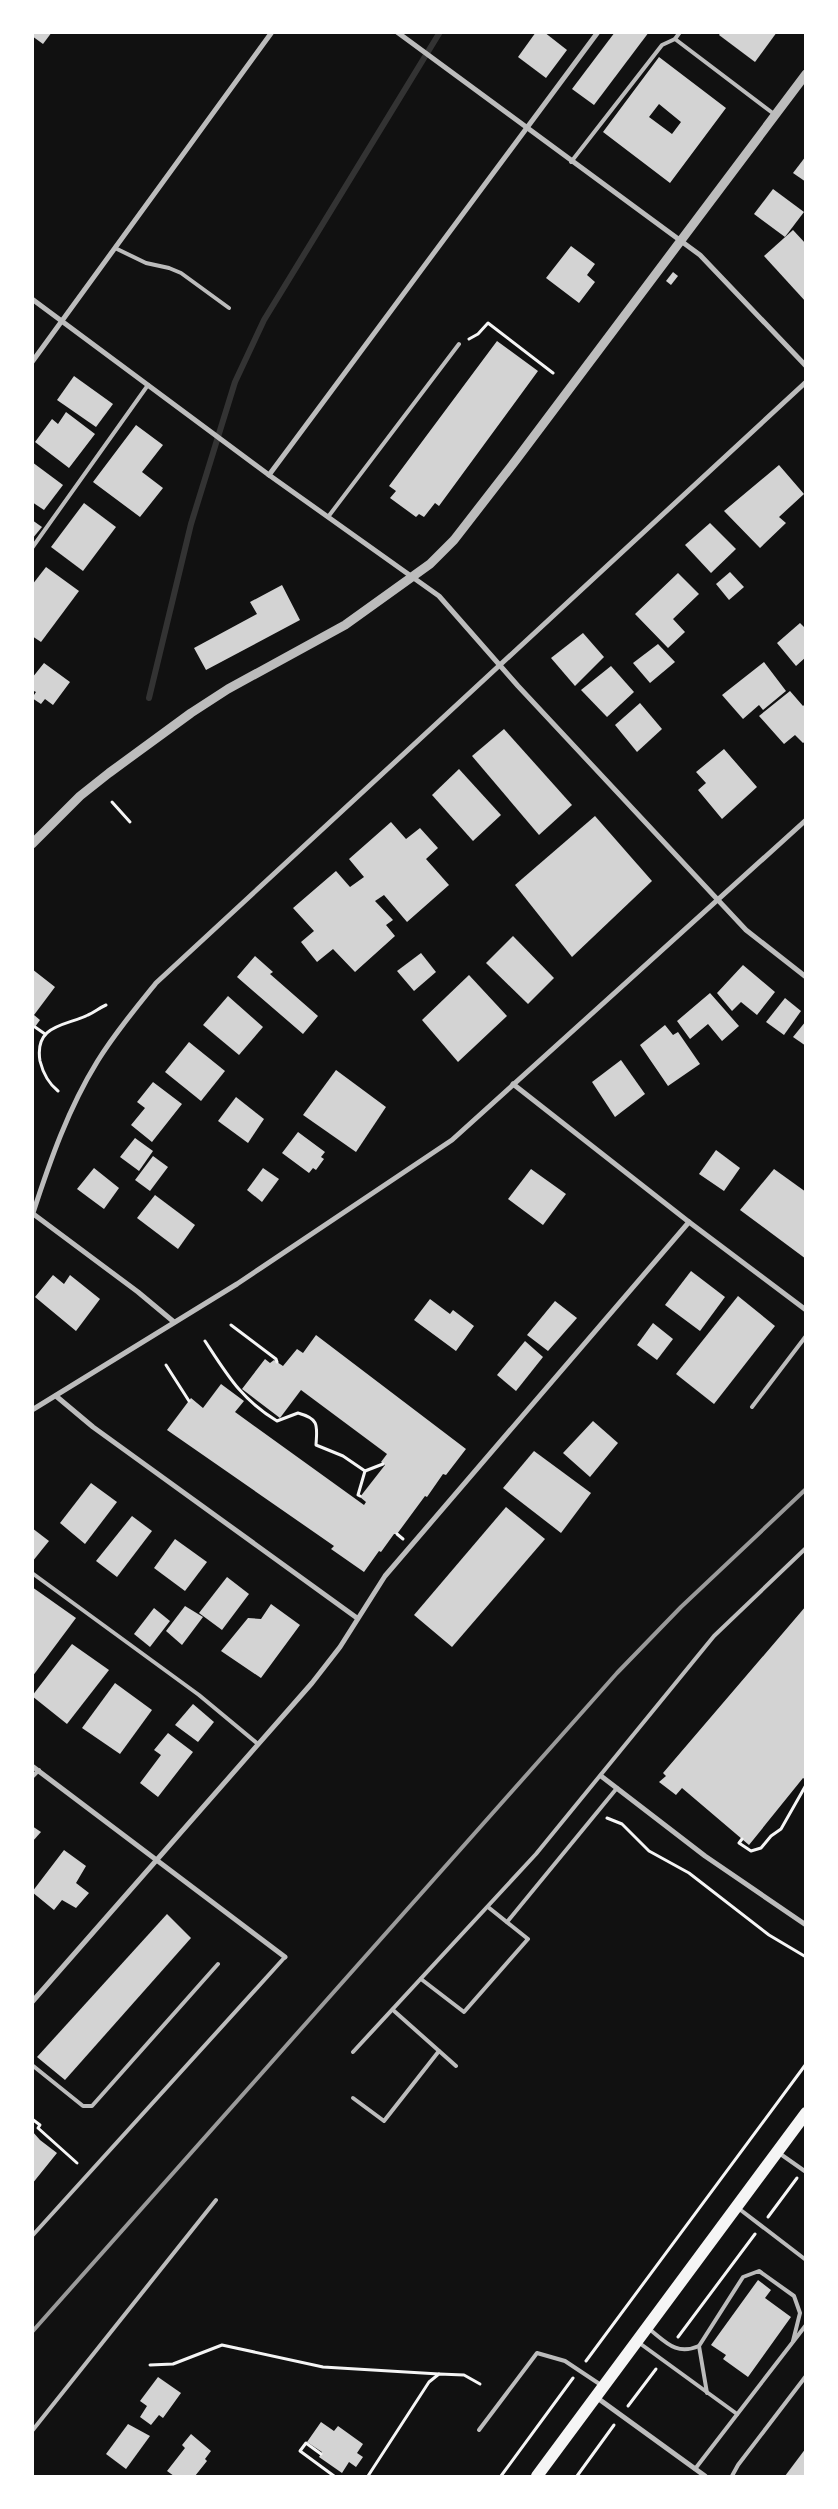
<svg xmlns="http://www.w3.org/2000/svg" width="838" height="2509" font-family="Overpass,sans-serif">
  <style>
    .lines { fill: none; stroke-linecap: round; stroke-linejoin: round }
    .stream { stroke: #333; stroke-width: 6 }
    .building { fill: #d3d3d3; fill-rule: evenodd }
    .path { stroke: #f5f5f5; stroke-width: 3 }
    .service { stroke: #bcbcbc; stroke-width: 4 }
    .minor { stroke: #bcbcbc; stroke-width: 5 }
    .tertiary { stroke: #bcbcbc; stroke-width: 9 }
    .primary { stroke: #f5f5f5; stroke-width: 12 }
    .rail { stroke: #9a9a9a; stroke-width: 4 }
  </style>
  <rect width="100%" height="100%" fill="#111"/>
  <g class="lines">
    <polyline class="stream" points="149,698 191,524 235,382 264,320 440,32"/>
  </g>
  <g class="building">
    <polygon points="32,32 52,32 43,44 32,36"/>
    <polygon points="536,32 544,32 567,50 546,78 518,57"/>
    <polygon points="615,32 649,32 594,105 572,89"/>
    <polygon points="721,32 777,32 755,62 719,35"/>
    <path d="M659,57L726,108L670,183L603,132ZM659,104L681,122L672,134L649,117Z"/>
    <polygon points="806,156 806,182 793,173"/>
    <polygon points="773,189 804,212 785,237 754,214"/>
    <polygon points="793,230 806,244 806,302 764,256"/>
    <polygon points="571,246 595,264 587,275 595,282 579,303 546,278"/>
    <polygon points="673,272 678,276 671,285 666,281"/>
    <polygon points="497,341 538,371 439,506 435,503 424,517 419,514 416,517 390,498 396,491 389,486"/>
    <polygon points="74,376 113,404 96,427 57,400"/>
    <polygon points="66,412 95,434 69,468 35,442 52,419 58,424"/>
    <polygon points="136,425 163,445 142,472 163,488 140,517 93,482"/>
    <polygon points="32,462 63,485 44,510 32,502"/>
    <polygon points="779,465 804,494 779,517 786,523 760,548 724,511"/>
    <polygon points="84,503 116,527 83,571 51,547"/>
    <polygon points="32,520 42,527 32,539"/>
    <polygon points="710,523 736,549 711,573 685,545"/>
    <polygon points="46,567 79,591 41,642 32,636 32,585"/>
    <polygon points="730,572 744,587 729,600 716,584"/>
    <polygon points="678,573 699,594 673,619 685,632 668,648 635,614"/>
    <polygon points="282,585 300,620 206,670 194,648 257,614 250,602"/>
    <polygon points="800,623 806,629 806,657 796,666 777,643"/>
    <polygon points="583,633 604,657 575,686 551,658"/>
    <polygon points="658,644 675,662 650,683 633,663"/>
    <polygon points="764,662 786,691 763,710 759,705 743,719 722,695"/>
    <polygon points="44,663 70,682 53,705 45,699 41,704 32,698 36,692 32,690 32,678"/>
    <polygon points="611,666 634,692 607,717 581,690"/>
    <polygon points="790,691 803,706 806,703 806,741 803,743 795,735 784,744 759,716"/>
    <polygon points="640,703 662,729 637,752 615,725"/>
    <polygon points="504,729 572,805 539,835 472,756"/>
    <polygon points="724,749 757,787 722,819 698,790 706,783 696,772"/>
    <polygon points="459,769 501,815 473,841 432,795"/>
    <polygon points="595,816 652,881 572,957 515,885"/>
    <polygon points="391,822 406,839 420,828 438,848 426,859 449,885 407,922 384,895 375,901 393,920 386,925 395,936 355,972 333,949 317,962 301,942 314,931 293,908 336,871 350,887 364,877 349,859"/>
    <polygon points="513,936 554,978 528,1004 486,963"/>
    <polygon points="421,953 436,972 414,991 397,971"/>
    <polygon points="255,956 273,972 270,974 318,1016 303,1034 237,977"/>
    <polygon points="743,965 775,992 757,1015 741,1002 732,1011 717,993"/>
    <polygon points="32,969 55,987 34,1015 40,1020 32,1031"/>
    <polygon points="469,975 507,1016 458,1062 422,1020"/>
    <polygon points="710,993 739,1026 722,1041 708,1024 690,1039 677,1021"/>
    <polygon points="228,996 263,1027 239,1055 203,1025"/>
    <polygon points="785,998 801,1011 784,1035 766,1022"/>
    <polygon points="806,1021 806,1046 793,1037"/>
    <polygon points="665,1025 673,1035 678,1032 700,1064 668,1086 640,1045"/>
    <polygon points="189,1042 225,1071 201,1101 165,1072"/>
    <polygon points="621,1060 645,1094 615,1117 592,1082"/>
    <polygon points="336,1070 386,1107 356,1152 303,1115"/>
    <polygon points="153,1082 182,1104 152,1142 131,1125 145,1108 137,1102"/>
    <polygon points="236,1097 264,1119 248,1143 218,1121"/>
    <polygon points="298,1132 325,1152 321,1157 324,1159 316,1170 313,1168 309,1173 282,1153"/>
    <polygon points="135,1138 153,1151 139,1171 120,1157"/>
    <polygon points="716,1150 740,1168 724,1191 699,1174"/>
    <polygon points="153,1156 168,1167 150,1191 135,1180"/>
    <polygon points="94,1168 119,1188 104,1209 77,1189"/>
    <polygon points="263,1168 279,1179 262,1202 247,1190"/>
    <polygon points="531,1169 566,1194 543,1225 508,1199"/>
    <polygon points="774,1169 806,1192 806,1259 740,1210"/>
    <polygon points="155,1195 195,1225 178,1249 137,1218"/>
    <polygon points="691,1271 725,1297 700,1331 665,1305"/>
    <polygon points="53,1275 64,1284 70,1275 100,1299 76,1331 35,1297"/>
    <polygon points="738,1296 775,1326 714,1404 676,1374"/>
    <polygon points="430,1299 450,1314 453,1310 474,1326 456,1351 414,1320"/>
    <polygon points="555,1301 577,1318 548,1351 527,1335"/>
    <polygon points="653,1323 673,1339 657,1360 637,1345"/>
    <polygon points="316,1335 466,1449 446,1475 443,1474 427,1497 425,1496 397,1534 394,1534 381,1552 379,1551 364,1572 331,1549 334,1546 167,1430 191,1398 203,1408 221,1384 244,1401 235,1412 364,1505 366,1502 360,1497 385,1465 381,1462 387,1454 301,1390 280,1418 242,1389 265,1359 270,1363 274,1360 283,1366 297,1349 303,1353"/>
    <polygon points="525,1341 543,1357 516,1391 497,1375"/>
    <polygon points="593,1421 618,1443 590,1477 563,1453"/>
    <polygon points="534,1451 591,1493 561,1533 503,1488"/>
    <polygon points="91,1483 117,1502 85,1544 60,1523"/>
    <polygon points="506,1507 545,1539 452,1647 414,1615"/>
    <polygon points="132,1516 152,1531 117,1577 96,1561"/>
    <polygon points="32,1528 49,1541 32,1562"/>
    <polygon points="175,1539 207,1562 185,1591 154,1568"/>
    <polygon points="227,1577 249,1594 222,1630 199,1613"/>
    <polygon points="32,1587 76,1618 32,1677"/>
    <polygon points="271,1604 300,1625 261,1678 221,1651 248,1618 261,1619"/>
    <polygon points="185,1606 203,1617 182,1645 166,1631"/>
    <polygon points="806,1606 806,1780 803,1778 749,1845 682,1788 676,1795 659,1782 666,1776 663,1773"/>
    <polygon points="154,1608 170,1621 150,1647 134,1634"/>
    <polygon points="72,1644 109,1670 67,1724 32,1696"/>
    <polygon points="115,1683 152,1710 120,1754 82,1728"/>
    <polygon points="193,1704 214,1722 198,1742 175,1725"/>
    <polygon points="168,1733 193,1752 158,1797 140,1783 161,1755 154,1750"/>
    <polygon points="32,1826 41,1832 32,1842"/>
    <polygon points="64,1850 86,1866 76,1883 89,1893 76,1908 62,1900 54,1910 32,1892"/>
    <polygon points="167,1914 191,1938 65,2080 37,2057"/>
    <polygon points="32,2131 40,2140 57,2153 32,2184"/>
    <polygon points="758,2280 771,2290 765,2298 791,2317 748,2377 723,2359 726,2355 711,2345"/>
    <polygon points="158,2377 181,2393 163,2418 159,2415 151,2425 140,2417 147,2406 140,2401"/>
    <polygon points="321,2422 334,2431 338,2426 363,2444 357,2453 363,2457 356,2467 349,2462 342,2473 319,2457 322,2452 307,2442"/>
    <polygon points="128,2424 150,2436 126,2469 106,2454"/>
    <polygon points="191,2434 211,2451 205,2459 207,2461 195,2476 174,2476 167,2471 185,2448 182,2445"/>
    <polygon points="806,2448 806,2476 785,2476"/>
  </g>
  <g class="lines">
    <g class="path">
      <polyline points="469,339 478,334 488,323 553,373"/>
      <polyline points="112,802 130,822"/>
      <polyline points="35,1027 45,1034"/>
      <path d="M58,1091C48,1083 43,1073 40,1061C34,1024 66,1026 88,1015C95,1012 99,1008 106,1005"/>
      <polyline points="231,1325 276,1359 277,1362"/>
      <path d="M205,1341C228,1376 241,1399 277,1421L298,1413C320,1419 317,1426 316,1445L343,1456L365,1471L358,1495L360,1496"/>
      <polyline points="166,1365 189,1401"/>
      <polyline points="365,1471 383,1464"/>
      <polyline points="397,1534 403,1539"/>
      <polyline points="607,1818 622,1824 649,1851 689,1873 769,1935 806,1957"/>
      <polyline points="742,1839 739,1843 751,1851 761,1848 771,1836 781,1829 806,1785"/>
      <polyline points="32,2119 40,2125 38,2128 77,2163"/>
      <polyline points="768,2217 797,2178"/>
      <polyline points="678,2337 755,2234"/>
      <polyline points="586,2361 806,2064"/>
      <polyline points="150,2365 173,2364 222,2345 323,2367 439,2374"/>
      <polyline points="628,2406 656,2369"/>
      <polyline points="321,2454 306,2443 300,2451 334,2476"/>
      <polyline points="368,2476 429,2382 439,2374 464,2375 480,2384"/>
      <polyline points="501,2476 573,2378"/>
      <polyline points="577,2476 614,2425"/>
    </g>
    <g class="service">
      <polyline points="675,39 774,114"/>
      <polyline points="571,162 662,45 675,39 680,32"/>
      <polyline points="115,248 146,263 169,268 181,273 229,308"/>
      <polyline points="328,517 459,344"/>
      <polyline points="32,548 148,385"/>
      <polyline points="752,1407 806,1336"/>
      <polyline points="32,1573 199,1695 258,1744"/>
      <polyline points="32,1777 39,1770"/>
      <polyline points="507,1922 617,1788"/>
      <polyline points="421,1979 464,2012 528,1939 488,1907"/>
      <polyline points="393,2010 456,2066"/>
      <polyline points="353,2052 536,1854 714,1636 806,1548"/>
      <polyline points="32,2065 83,2106 92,2106 218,1964"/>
      <polyline points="353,2098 384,2121 439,2051"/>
      <polyline points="779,2153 806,2172"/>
      <polyline points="738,2208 806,2260"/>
      <polyline points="32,2236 285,1957"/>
      <path d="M648,2328C666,2342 676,2356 699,2346L743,2277L759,2271L794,2296L800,2313L793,2341"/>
      <polyline points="638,2342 737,2414"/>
      <polyline points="699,2346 707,2393"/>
      <polyline points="479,2430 537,2353 565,2361 601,2385"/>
      <polyline points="32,2431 216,2200"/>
      <polyline points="695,2469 806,2325"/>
      <polyline points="732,2476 738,2465 806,2376"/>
    </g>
    <g class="minor">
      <polyline points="397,32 700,255 806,366"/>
      <polyline points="32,299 269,475 439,596 518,686 746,930 806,977"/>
      <polyline points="32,362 272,32"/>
      <polyline points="269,475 598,32"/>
      <polyline points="513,1084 689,1222 806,1310"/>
      <polyline points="32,1213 138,1292 174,1322"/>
      <path d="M33,1213C50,1161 68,1109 97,1062C114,1034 135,1009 156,983L806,382"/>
      <polyline points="56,1396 93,1427 357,1618"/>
      <polyline points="32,1410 237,1284 452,1140 806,820"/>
      <polyline points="32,1766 285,1957"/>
      <polyline points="601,1776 705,1856 806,1925"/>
      <polyline points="32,2002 312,1683 340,1647 385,1576 689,1222"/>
      <polyline points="596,2397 705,2476"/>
    </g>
    <polyline class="tertiary" points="32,844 80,796 109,773 191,713 228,689 345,625 430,564 454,540 516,460 806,74"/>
    <polyline class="primary" points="537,2476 806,2113"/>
    <polyline class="rail" points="32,2332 617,1673 681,1607 806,1489"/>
  </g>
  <rect width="838" height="2509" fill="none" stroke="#ffffff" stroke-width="68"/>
</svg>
